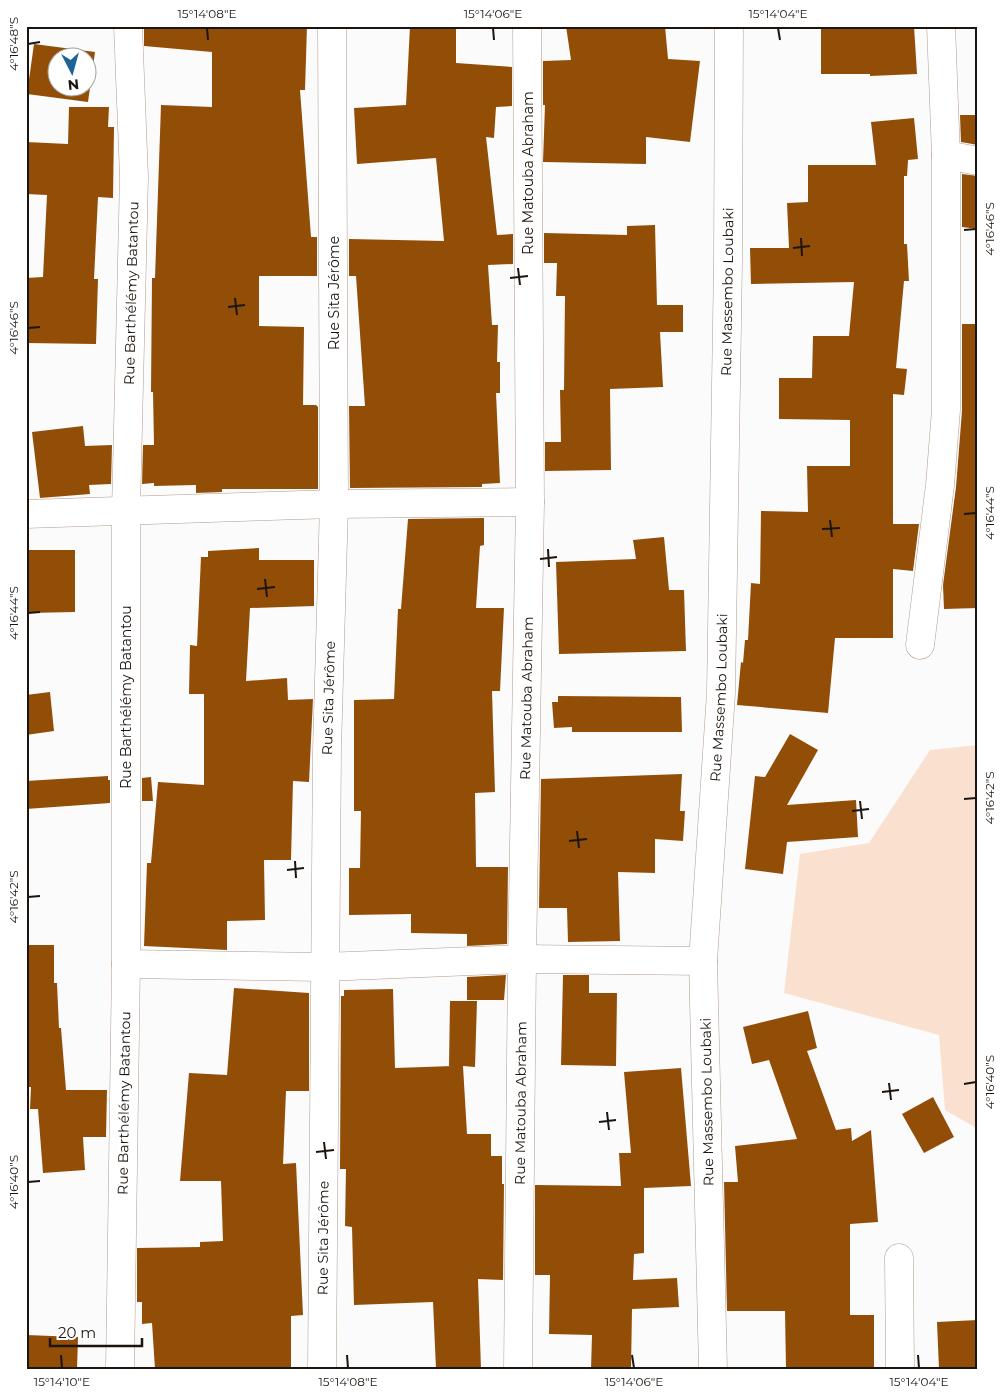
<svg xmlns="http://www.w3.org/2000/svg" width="1004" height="1395" font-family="Montserrat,sans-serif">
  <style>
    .green { fill: #fae1cf }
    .building { fill: #924e07; fill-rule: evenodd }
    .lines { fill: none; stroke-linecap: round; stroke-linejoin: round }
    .street-casing { stroke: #b19b8b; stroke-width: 29 }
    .street { stroke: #fff; stroke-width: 28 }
    .ticks { fill: none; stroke: #1c140e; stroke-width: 2 }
    .labels { text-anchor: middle; stroke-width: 5; stroke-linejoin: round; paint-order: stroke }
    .street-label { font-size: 14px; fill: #1c140e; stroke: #fff }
    .neatline { fill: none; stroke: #1c140e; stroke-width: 2 }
    .ticks-label { font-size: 12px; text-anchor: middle; fill: #1c140e }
  </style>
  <rect width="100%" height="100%" fill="#fbfbfb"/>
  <polygon class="green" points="978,745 978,1129 945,1110 939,1035 784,993 800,854 869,843 930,750"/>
  <g class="building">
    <polygon points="144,26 307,26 305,90 300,90 311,237 317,237 317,276 259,276 259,326 304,327 303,405 316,405 318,407 318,489 222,489 222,492 196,493 196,485 154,486 154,483 142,484 143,445 154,445 153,392 151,392 152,278 155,278 161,105 212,107 212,52 144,46"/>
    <polygon points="410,26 456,26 456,63 512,67 512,106 496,107 494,138 486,137 497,235 513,234 513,264 488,265 492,325 498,325 497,362 500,362 500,393 496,393 500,483 482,484 482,487 350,488 349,406 365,406 356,276 349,276 349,239 444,241 436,158 357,164 354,108 406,105"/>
    <polygon points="566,26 665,26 668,59 700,61 690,142 646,137 646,164 543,162 545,105 543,105 543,61 571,60"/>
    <polygon points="821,26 914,26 917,74 870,76 870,74 821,74"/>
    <path d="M34,44L95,52L88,102L27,94ZM58,58H88V88H58Z"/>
    <polygon points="69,107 109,107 108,127 114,127 113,198 98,197 94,279 98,279 96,344 26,343 26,278 43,277 47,195 26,194 26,142 68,144"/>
    <polygon points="960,115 978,115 978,145 961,142"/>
    <polygon points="914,118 918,159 908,160 907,176 904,176 904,244 907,244 909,281 904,281 896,368 907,369 904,395 893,394 893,524 919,524 913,571 893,569 893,638 835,638 828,713 737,705 741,662 743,663 745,640 748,640 751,583 760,584 761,511 808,512 807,466 850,466 850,420 779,419 779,378 812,378 813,336 849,336 854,282 751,284 750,248 789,248 787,203 808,202 808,165 876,165 871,122"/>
    <polygon points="962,174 978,176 978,229 962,227"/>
    <polygon points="655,225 657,305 683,305 683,332 660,332 663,387 610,389 611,470 545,471 545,442 561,442 560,390 564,390 565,296 556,296 557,263 544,263 544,233 627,235 627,226"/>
    <polygon points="962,324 978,324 978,608 944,609 943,585 956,487 962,411"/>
    <polygon points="83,426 85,446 112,445 111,484 89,485 90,494 40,498 32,432"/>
    <polygon points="484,518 484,545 480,546 476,608 504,608 500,691 492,691 495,792 475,793 476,867 508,867 507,944 467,946 467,934 411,933 411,914 349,915 349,868 360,868 361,811 354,811 354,700 394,699 398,609 401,609 408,519"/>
    <polygon points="664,537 669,590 684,590 686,651 559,654 556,562 636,559 633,540"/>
    <polygon points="259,548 259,560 314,560 314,606 250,608 246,681 287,678 288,700 313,699 309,782 293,781 291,860 264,860 265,920 227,921 227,950 144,946 147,863 151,863 158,782 204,785 204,694 189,694 190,645 197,646 201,557 208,557 208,551"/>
    <polygon points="27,550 75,550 75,612 27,613"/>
    <polygon points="50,692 54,731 26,735 26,695"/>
    <polygon points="558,696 681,697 682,732 572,732 572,727 554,728 552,702 558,702"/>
    <polygon points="790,734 818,750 787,805 856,800 858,837 787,842 783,874 745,869 755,776 765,777"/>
    <polygon points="682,774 680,811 685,811 683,841 655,839 655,873 618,872 620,941 568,942 567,908 539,908 541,779"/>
    <polygon points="108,776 108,780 110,780 110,803 26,809 26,781"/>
    <polygon points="151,777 153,801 142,801 142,778"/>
    <polygon points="26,945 54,945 54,983 57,983 59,1028 61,1028 66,1090 107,1090 106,1137 83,1137 85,1170 43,1173 38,1109 30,1109 31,1087 26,1087"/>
    <polygon points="506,975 504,1000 467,1000 467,977"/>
    <polygon points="563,975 589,975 589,993 617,993 616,1066 561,1065"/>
    <polygon points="234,988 309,993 309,1091 286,1091 283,1164 296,1163 303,1315 291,1316 291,1369 155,1369 152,1323 142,1324 142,1302 137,1302 137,1248 200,1247 200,1242 223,1241 221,1181 180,1181 189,1073 227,1075"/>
    <polygon points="393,989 395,1068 453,1066 449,1066 450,1001 477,1001 475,1067 463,1066 467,1134 491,1134 491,1156 502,1156 502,1184 504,1184 503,1280 478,1279 481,1369 436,1369 433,1302 354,1305 352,1227 345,1226 346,1169 340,1169 341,996 344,996 344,990"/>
    <polygon points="808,1011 817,1048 807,1051 836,1130 851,1128 852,1141 871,1130 878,1222 850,1224 850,1315 874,1315 874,1369 786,1369 785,1311 727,1311 724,1182 738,1182 735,1146 797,1139 769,1060 752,1064 743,1027"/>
    <polygon points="681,1068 691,1186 644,1188 644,1253 634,1254 633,1280 677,1278 679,1307 632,1309 631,1369 591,1369 592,1335 549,1334 550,1275 535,1275 535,1185 621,1186 619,1153 631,1153 624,1072"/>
    <polygon points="933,1097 954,1137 924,1153 902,1114"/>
    <polygon points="978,1320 978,1369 939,1369 937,1322"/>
    <polygon points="26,1335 78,1337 77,1369 26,1369"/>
  </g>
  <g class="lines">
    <g class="street-casing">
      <g id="street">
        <polyline points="946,155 978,161"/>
        <polyline points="26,514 334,504 530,502"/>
        <polyline points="920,645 940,485 946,410 946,155 941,26"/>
        <polyline points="126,964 324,967 522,959 703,961"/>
        <polyline points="899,1258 900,1369"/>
        <path id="s1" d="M120,1369L126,964V511L134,177L128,26"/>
        <path id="s2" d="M322,1369L327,750L334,504L332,26"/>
        <path id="s3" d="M518,1369L522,959L530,502L527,26"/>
        <path id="s4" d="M713,1369L703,961L721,693L728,261L729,26"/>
      </g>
    </g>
    <use href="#street" class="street"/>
  </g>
  <path class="ticks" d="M207,28L208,40M493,28L494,40M778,28L780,40M28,44L40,42M964,230L976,229M801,238L802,256M793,248L810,246M518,268L520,285M510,278L528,276M235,298L237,315M228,307L245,305M28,328L40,327M964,514L976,513M830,520L832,537M822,529L840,528M548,549L549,567M540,559L557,557M265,579L267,597M257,589L275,587M28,613L40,612M964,799L976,798M860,801L862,819M852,811L869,809M577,831L579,848M569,841L587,839M295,861L296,878M287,870L304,868M28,897L40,896M889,1083L891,1100M964,1084L976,1082M882,1092L899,1090M607,1112L609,1130M599,1122L616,1120M324,1142L326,1159M316,1152L334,1150M28,1182L40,1181M61,1355L62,1368M347,1355L348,1368M632,1355L634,1368M918,1355L919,1368"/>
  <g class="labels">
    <g class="street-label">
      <text transform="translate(528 173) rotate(-90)" y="5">Rue Matouba Abraham</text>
      <text dy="5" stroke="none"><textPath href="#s1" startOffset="1076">Rue Barthélémy Batantou</textPath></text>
      <text transform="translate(334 293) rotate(-90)" y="5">Rue Sita Jérôme</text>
      <text dy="5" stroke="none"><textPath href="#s4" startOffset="1078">Rue Massembo Loubaki</textPath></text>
      <text transform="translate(126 697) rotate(-90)" y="5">Rue Barthélémy Batantou</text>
      <text dy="5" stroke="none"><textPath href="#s2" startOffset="671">Rue Sita Jérôme</textPath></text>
      <text dy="5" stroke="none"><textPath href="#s3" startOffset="671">Rue Matouba Abraham</textPath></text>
      <text dy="5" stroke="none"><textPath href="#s4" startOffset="672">Rue Massembo Loubaki</textPath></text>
      <text dy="5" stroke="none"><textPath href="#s1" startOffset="266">Rue Barthélémy Batantou</textPath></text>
      <text dy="5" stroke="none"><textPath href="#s3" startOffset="266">Rue Matouba Abraham</textPath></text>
      <text transform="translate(707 1102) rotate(-91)" y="5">Rue Massembo Loubaki</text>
      <text dy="5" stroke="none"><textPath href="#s2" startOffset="131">Rue Sita Jérôme</textPath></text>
    </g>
  </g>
  <rect width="1004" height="1395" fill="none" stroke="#ffffff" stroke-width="55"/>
  <g transform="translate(72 72) rotate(174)"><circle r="24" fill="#ffffff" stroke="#a4a19f"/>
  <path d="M0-4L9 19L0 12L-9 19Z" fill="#1e6297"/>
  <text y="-8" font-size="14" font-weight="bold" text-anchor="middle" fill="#1c140e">N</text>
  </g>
  <path d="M50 1338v8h92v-8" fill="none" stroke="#1c140e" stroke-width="2.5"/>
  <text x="58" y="1338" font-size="15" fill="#1c140e" stroke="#ffffff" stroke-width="4" paint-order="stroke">20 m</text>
  <rect x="28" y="28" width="948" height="1340" class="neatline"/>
  <g class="ticks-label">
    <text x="207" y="18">15°14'08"E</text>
    <text x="493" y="18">15°14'06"E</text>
    <text x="778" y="18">15°14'04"E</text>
    <text transform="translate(14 44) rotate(-90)" y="4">4°16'48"S</text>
    <text transform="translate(990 229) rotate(-90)" y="4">4°16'46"S</text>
    <text transform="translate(14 328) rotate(-90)" y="4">4°16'46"S</text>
    <text transform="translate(990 513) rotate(-90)" y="4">4°16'44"S</text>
    <text transform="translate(14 613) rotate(-90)" y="4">4°16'44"S</text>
    <text transform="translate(990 798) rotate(-90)" y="4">4°16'42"S</text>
    <text transform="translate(14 897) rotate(-90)" y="4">4°16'42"S</text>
    <text transform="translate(990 1082) rotate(-90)" y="4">4°16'40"S</text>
    <text transform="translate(14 1182) rotate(-90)" y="4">4°16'40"S</text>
    <text x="62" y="1386">15°14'10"E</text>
    <text x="348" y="1386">15°14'08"E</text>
    <text x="634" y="1386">15°14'06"E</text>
    <text x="919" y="1386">15°14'04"E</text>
  </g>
</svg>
